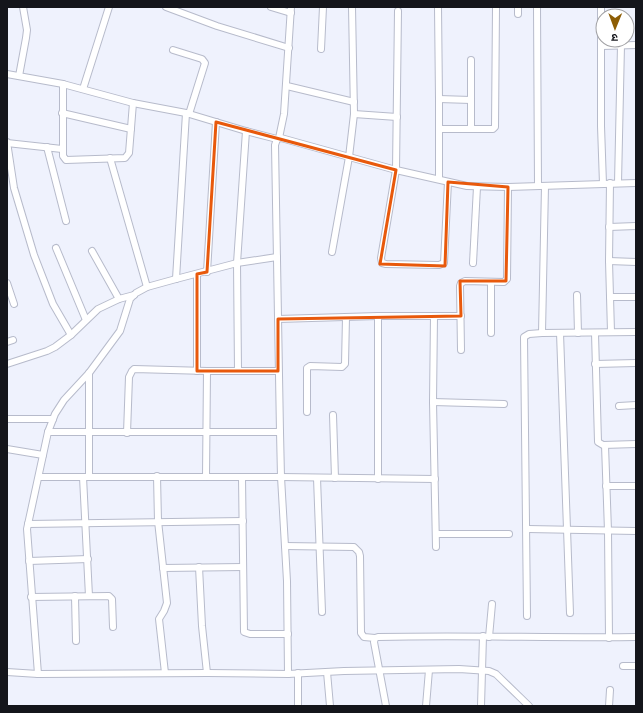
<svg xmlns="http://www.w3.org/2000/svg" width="643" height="713" font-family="'DejaVu Sans','Noto Sans Devanagari',sans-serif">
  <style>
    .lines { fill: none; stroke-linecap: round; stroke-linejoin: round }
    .minor-casing { stroke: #b7bbcb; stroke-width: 8 }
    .minor { stroke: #fff; stroke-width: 6 }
    .marked { fill: none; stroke: #e8590c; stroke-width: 3; stroke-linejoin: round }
  </style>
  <rect width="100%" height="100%" fill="#eff2fd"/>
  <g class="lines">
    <g class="minor-casing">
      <g id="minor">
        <polyline points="166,7 217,26 289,48"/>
        <polyline points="271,7 291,13"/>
        <polyline points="438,7 439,99 439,179"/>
        <polyline points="518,7 518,14"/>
        <polyline points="537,7 538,186"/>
        <polyline points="601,7 601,126 603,184"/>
        <polyline points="398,11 396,170 381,258 382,263 386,264 439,265 444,263 448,182"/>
        <polyline points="602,46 636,45"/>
        <polyline points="321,49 323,7"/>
        <polyline points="173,50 202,59 205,63 189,114"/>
        <polyline points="471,60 471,128"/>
        <polyline points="7,74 63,84 133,103 186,113 246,131 277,139"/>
        <polyline points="19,76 26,38 27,30 23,7"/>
        <polyline points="63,84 63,156 66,160 125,158 129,153 133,103"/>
        <polyline points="287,86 354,102"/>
        <polyline points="83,89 109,7"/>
        <polyline points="439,99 471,100"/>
        <polyline points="62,113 131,129"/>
        <polyline points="354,114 397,117"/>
        <polyline points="440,129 493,129 495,127 496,7"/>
        <polyline points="279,138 284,114 291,7"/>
        <polyline points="7,142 14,188 34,255 53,304 71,335"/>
        <polyline points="7,143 62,149"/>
        <polyline points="47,147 66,221"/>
        <polyline points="110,158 147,287"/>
        <polyline points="610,183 609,261 611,332"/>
        <polyline points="618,183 621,45"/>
        <polyline points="609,227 636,226"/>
        <polyline points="56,248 86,320"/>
        <polyline points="92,251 119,299"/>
        <polyline points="332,252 349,157 354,114 352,7"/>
        <polyline points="609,261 636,262"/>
        <polyline points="473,263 477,187"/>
        <polyline points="207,272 216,122"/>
        <polyline points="176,279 186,113"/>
        <polyline points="491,282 491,333"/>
        <polyline points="7,283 14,304"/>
        <polyline points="577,295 578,333"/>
        <polyline points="610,297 636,297"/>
        <polyline points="378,316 378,479"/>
        <polyline points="434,316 433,402 436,547"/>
        <polyline points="278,319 378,316 461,316"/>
        <polyline points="542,333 545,186"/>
        <polyline points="560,333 570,613"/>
        <polyline points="595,333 598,442 603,445 636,444"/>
        <polyline points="7,342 13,340"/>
        <polyline points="461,350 460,286 461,283 465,281 504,282 507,279 508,187"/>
        <polyline points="7,364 47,351 55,347 71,335 98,309 119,299 134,295"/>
        <polyline points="595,364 636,363"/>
        <polyline points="197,371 197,274"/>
        <polyline points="238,371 237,263 246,131"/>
        <polyline points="433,402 504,404"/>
        <polyline points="619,406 636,405"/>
        <polyline points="307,412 307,368 310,366 342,367 345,364 346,317"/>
        <polyline points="333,415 335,478"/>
        <polyline points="7,419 53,419"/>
        <polyline points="48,432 280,432"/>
        <polyline points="127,433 129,377 132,371 134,369 207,371 278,371"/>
        <polyline points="605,445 608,531 609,638"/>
        <polyline points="7,449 43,455"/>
        <polyline points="89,476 89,373"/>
        <polyline points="157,476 158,521 167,603 164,611 159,619 165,673"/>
        <polyline points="39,477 281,477 435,479"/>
        <polyline points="83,477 89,596"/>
        <polyline points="206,477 207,371"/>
        <polyline points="242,477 244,632 250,634 288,634"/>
        <polyline points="317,478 322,612"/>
        <polyline points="606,486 636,486"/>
        <polyline points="28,524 243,521"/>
        <polyline points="528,529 636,531"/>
        <polyline points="436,534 509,534"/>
        <polyline points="285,546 354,547 359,552 360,556 361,633 364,637 375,638"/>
        <polyline points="29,561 88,559"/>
        <polyline points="199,567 202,626 207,673"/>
        <polyline points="163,568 243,567"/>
        <polyline points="75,596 76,641"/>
        <polyline points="31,597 109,596 112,599 113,627"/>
        <polyline points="527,616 524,337 529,334 542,333 636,332"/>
        <polyline points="489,637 492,604"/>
        <polyline points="623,666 636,666"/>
        <polyline points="7,672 38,674 207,673 288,674 344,671 459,669 489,671 496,674 529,706"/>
        <polyline points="327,672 330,706"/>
        <polyline points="38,674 27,529 48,432 55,414 64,400 89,373 120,331 130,299 136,293 147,287 176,279 237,263 277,257"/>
        <polyline points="288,674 287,581 281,477 280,432 275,145 277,139 281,138 396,170 467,186 508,187 636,183"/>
        <polyline points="298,706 298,673"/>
        <path d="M386,706L374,642L375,638L378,637C464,635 550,638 636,637"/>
        <polyline points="426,706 429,670"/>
        <polyline points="481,706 483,636"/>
        <polyline points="609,706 610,690"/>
      </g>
    </g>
    <use href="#minor" class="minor"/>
  </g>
  <path class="marked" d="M216,122L396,170L380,264L445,266L448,182L508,187L506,281H460L461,316L278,319V371H197V274L207,272Z"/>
  <rect width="643" height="713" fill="none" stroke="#14151b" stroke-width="16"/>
  <g transform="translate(615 28) rotate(181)"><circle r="19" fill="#ffffff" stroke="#a1a1a4"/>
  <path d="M0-3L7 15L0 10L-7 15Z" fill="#8d5d05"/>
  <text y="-6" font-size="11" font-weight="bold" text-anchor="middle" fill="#14151b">उ</text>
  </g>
</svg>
